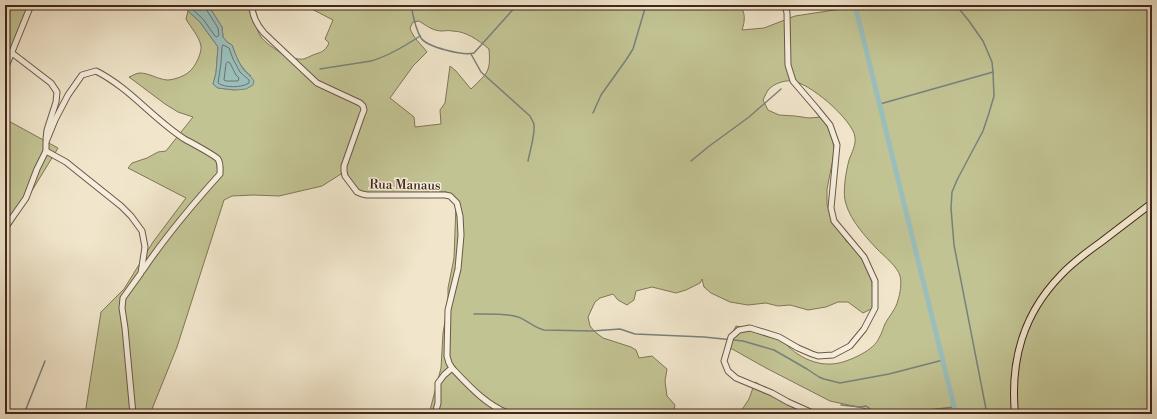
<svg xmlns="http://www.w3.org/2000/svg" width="1157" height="419" font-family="'Libre Bodoni',serif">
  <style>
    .green { fill: #c2c393; stroke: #827556; fill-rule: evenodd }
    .water { fill: #9bbebb; stroke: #77827b }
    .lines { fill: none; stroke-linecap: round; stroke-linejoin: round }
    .shore { stroke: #6e726a; stroke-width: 1 }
    .stream { stroke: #77827b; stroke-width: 1.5 }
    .canal { stroke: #9bbebb; stroke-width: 5 }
    .minor-casing { stroke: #6d5746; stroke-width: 7 }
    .major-casing { stroke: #41271a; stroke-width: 8 }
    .minor { stroke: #f6efde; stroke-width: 5 }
    .major { stroke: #f1e6cc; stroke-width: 6 }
    .labels { text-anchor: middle; stroke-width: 3; stroke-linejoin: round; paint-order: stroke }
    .street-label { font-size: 13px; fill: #41271a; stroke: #f6efde }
  </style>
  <rect width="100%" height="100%" fill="#f1e6cc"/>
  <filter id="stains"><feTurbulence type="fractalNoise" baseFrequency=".005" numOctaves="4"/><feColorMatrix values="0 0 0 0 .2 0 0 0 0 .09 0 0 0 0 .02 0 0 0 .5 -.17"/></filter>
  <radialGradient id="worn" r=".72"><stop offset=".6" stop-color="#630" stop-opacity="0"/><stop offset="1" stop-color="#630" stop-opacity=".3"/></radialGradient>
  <g class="green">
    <polygon points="5,5 30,5 5,63"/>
    <path d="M208,5H251C254,15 255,28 261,37C269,47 291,61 304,59C307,58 310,56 313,55C321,52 325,52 329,43L325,39L333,20L304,5H739C746,12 745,21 742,30L764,28L795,16L854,7V5H1152V414H890L830,401L766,368L734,350L726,346L736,326L779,336C793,355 816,368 839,363C852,360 874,350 879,338C882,333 883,328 885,324C889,316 896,309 898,300C900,294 902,283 900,276C898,267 883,255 877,249C865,236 851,221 846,204C842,194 846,171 849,160C852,152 856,145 855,137C853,120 808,81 791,81C784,80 774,84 769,89C767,91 765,96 763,100L768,110L779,115L795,116L809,118L822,117L829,128L833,141L834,149L833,159L827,189V204L832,221L847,242L855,250L863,261L872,282L873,293V308L863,313L848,302H838L826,307L808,310L790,305L778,306L766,303L748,305L730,302L711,293L704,287L702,279L700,283L686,290L676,293L652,287L636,291L634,300L627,305L618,300L613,294L600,298L595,302L588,317L590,326L595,332L603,338L631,347L636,350L639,358L652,356L667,369L665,381L667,396L675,405L673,414H429L441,368L443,333L448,304V288L454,258L456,204L447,192H436L361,195L354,189L341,174L322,186L279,196L254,195L232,196L224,200L177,347L150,414H85L101,312L124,289L153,242L186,198L128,168L132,163L147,158L158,152L166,151L193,117L178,112L165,104L129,77C132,76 136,73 140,73C149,73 157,79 167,80C174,80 185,76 190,71C195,67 202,53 201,46C199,36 191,28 186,19L188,11L200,22L218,47L216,73L213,84L218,88L235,90L251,76C240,67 237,59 232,45L227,42L223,37L222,27ZM419,21C427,26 433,31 442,31C445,31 449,30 452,31C466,31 478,40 489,49C491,73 487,73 471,89L456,71L450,66L445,103L440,110L441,124L415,127L414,117L390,98L413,66L427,52C421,44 413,38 410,28L413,22Z"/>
    <polygon points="5,119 58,148 11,225 5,233"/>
    <polygon points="755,382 813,413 813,414 739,414 749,399"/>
  </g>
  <path class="water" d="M185,5H208L222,27L223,37L227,42L232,45C235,53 238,62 243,69C246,73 251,76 254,81L253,85L246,89L235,90L218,88L213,84L216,73L218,47L200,22L188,11Z"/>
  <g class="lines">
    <g class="shore">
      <polyline points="189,5 191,8 203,19 215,36 217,37 219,35 218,28 206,9 205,5"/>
      <path d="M223,45L229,48L233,59L240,72L249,80V83C241,88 225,88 218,83L221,63L222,47Z"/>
      <polygon points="228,62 230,63 236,75 239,78 238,81 226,81 224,80 226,64"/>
    </g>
    <g class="stream">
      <path d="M411,5C413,16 415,28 421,38C427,47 463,56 474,53L517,5"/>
      <polyline points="956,5 969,21 983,41 992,62 993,72 994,96 989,113 983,131 957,180 952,192 951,208 954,245 987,414"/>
      <path d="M471,54L481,72L530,116C531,119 534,122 534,125C535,135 530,151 528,161"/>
      <path d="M320,69L371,61C389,56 405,46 420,36"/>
      <polyline points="880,104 993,72"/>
      <polyline points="593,113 601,95 626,60 633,49 646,5"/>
      <polyline points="691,161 708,147 749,117 781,89"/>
      <path d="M474,314C488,314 504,313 518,317C527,320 534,328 544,330L592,331L620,329L635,334L704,337L743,341L774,350L807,369L819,377L824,379L840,383L889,374L943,360"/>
      <polyline points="841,405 860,407 866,406 872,410 891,414"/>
      <polyline points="24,414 45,361"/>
      <polyline points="894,414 954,407"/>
    </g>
    <polyline class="canal" points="855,5 956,414"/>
    <g class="minor-casing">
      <g id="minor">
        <path d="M252,5C252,16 257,25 264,33L317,83L360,103L363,106L364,110L362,115L344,166V171L345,176L357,192L362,194L367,195H445L450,196L457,203L460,216L461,235L458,269L448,310L447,356L449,363L452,368C469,386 487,406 510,414"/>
        <polyline points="785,5 787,13 788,65 793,81 817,109 830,125 837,145 831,208 834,221 864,257 875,281 875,308 864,329 850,346 833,355 818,356 812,354 798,348 779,337 750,328 739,330 731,337 724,361 728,371 736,378 772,393 788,402 815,414"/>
        <polyline points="12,53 51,83 57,92 56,102 47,130 46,139"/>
        <polyline points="5,69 31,5"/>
        <path d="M46,151V142L55,120L68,95L82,75L96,71C130,88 154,120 186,140C192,143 214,155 218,159C221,164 220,169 220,174C192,205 166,236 143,270"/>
        <polyline points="5,228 26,198 37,169 46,151 66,162 121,206 131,216 142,231 145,247 141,273 123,298 122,308 125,328 133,414"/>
        <polyline points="435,414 438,403 438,383 444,375 452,368"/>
      </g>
    </g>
    <g class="major-casing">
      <path id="major" d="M1015,414C1010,360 1023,314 1061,275C1073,262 1087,252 1101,242C1118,229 1135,216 1152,203"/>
    </g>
    <use href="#minor" class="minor"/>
    <use href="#major" class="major"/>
  </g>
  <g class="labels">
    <g class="street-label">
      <text transform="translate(405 184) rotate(1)" y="5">Rua Manaus</text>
    </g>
  </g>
  <rect width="1157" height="419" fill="none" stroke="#f1e6cc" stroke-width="20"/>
  <rect x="6" y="6" width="1145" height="407" fill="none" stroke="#41271a" stroke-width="2"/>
  <rect x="10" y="10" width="1137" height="399" fill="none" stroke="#41271a"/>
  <rect width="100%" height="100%" filter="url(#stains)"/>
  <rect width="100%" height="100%" fill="url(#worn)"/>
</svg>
